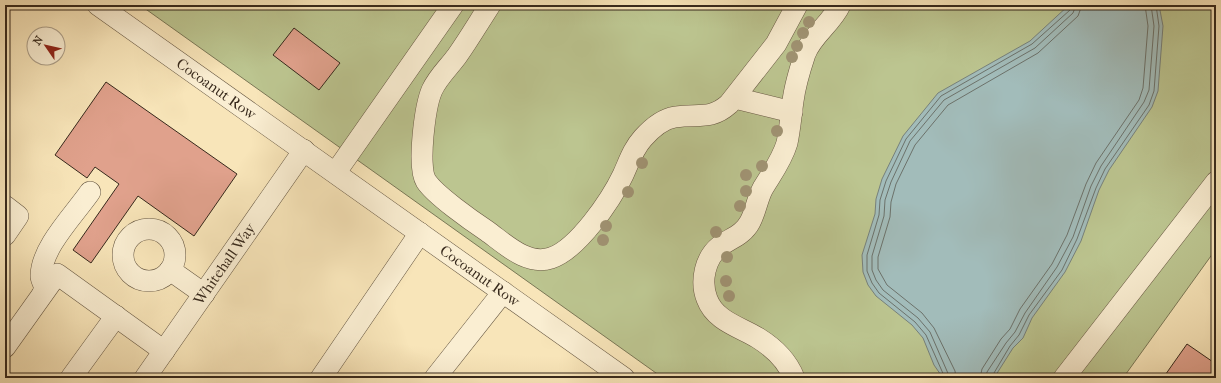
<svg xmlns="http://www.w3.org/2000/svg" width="1221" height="383" font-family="'IM FELL French Canon',serif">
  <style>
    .green { fill: #bcc590; stroke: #7a7756 }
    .water { fill: #a2bcba; stroke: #77817b }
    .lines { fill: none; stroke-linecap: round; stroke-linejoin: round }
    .shore { stroke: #6c726b; stroke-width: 1 }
    .building { fill: #e0a18c; stroke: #37291c }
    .minor-casing { stroke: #675843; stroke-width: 22 }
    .minor { stroke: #faeed2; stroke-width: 21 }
    .tree { fill: #a09373 }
    .labels { text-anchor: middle; stroke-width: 3; stroke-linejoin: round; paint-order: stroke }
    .street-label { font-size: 15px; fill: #37291c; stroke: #faeed2 }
  </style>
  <rect width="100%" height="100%" fill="#f8e5b9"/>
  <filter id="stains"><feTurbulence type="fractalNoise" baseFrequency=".005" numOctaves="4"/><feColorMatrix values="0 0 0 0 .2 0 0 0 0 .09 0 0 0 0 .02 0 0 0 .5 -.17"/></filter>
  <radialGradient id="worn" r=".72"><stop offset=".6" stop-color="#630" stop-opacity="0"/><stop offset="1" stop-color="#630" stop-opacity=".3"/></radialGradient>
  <polygon class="green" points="140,5 1216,5 1216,249 1123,378 663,378"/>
  <polygon class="water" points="1069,5 1159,5 1163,26 1158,91 1152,107 1109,170 1099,190 1081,241 1065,272 1032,318 1023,338 1013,348 994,378 943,378 934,365 923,338 912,325 876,296 868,285 863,272 862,255 875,214 876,199 882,179 903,136 938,93 1030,41"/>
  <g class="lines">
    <g class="shore">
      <polyline points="945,378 926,335 915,322 879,293 872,283 867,271 867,255 879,215 880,200 886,181 906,139 941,96 1032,44 1070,10 1071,5"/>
      <polyline points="950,378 930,332 918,318 883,290 876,280 872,270 872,256 884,216 885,200 891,182 910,141 944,100 1035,48 1073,13 1076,5"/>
      <polyline points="956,378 955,371 934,328 922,313 887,285 878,269 878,257 890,217 891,202 896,184 915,145 948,105 1038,53 1078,16 1082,5"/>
      <polyline points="980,378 982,369 1001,339 1010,329 1020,309 1052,264 1067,235 1086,184 1096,163 1139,100 1143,88 1148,26 1145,5"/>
      <polyline points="986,378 987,372 1006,343 1015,332 1025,313 1057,267 1073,237 1091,186 1101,166 1144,102 1149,90 1154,26 1151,5"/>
      <polyline points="991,378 1010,346 1019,335 1029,315 1062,270 1077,239 1096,188 1105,169 1149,105 1154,91 1159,26 1156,5"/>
    </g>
  </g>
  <g class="building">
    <polygon points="294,28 340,63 319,90 273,55"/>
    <polygon points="106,82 237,174 194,236 138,196 91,263 73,250 119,184 95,167 87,178 55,155"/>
    <polygon points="1187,344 1216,364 1216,378 1163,378"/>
  </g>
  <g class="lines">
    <g class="minor-casing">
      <g id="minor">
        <path id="s1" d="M98,5L624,378"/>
        <path d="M490,5C479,22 469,39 457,56C449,67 438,77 432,90C425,106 417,167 426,181C435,195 472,221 487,231C505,244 527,266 551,258C578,249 611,200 623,175C629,162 633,149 643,138C651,129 663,119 675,117C697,113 710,121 729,104L776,44L797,5"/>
        <polyline points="735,98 792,112"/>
        <polyline points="336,172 453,5"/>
        <polyline points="5,206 18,216 5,235"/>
        <circle cx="149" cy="255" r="26"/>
        <polyline points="170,270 204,294"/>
        <path d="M43,293L45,288C44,284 41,280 41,276C41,248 74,215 90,192"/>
        <polyline points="5,347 57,274 164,351"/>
        <polyline points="71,378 116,316"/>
        <path id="s2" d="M145,378L304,150"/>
        <polyline points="321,378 420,233"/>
        <polyline points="435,378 503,292"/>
        <path d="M794,378C787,360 774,348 758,338C740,327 715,321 707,299C700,281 705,258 720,246C731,238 743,235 750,222C756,211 757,199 763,188C772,173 782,160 787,143C790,129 791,115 793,101C795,85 800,69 805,54C812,35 831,24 840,5"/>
        <polyline points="1064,378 1216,182"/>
      </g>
    </g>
    <use href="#minor" class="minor"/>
  </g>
  <g class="tree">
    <circle cx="809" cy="22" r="6"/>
    <circle cx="803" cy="33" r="6"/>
    <circle cx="797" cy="46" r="6"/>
    <circle cx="792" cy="57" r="6"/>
    <circle cx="777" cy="131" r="6"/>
    <circle cx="642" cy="163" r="6"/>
    <circle cx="762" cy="166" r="6"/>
    <circle cx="746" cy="175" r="6"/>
    <circle cx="746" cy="191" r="6"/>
    <circle cx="628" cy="192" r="6"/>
    <circle cx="740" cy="206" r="6"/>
    <circle cx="606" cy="226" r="6"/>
    <circle cx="716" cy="232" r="6"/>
    <circle cx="603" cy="240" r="6"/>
    <circle cx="727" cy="257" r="6"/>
    <circle cx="726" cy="281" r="6"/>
    <circle cx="729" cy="296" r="6"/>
  </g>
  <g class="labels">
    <g class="street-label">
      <text dy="5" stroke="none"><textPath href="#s1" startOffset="145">Cocoanut Row</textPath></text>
      <text dy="5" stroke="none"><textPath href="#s2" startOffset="139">Whitehall Way</textPath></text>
      <text dy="5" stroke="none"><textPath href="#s1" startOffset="468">Cocoanut Row</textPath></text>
    </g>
  </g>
  <rect width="1221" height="383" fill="none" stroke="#f8e5b9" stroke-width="20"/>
  <rect x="6" y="6" width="1209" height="371" fill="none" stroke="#37291c" stroke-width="2"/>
  <rect x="10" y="10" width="1201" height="363" fill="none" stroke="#37291c"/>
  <g transform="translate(46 46) rotate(304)"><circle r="19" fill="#faeed2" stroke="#ac9f89"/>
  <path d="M0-3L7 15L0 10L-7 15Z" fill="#8f2418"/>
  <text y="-6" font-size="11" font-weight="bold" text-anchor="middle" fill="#37291c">N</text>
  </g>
  <rect width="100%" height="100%" filter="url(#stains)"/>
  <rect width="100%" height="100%" fill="url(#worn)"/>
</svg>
